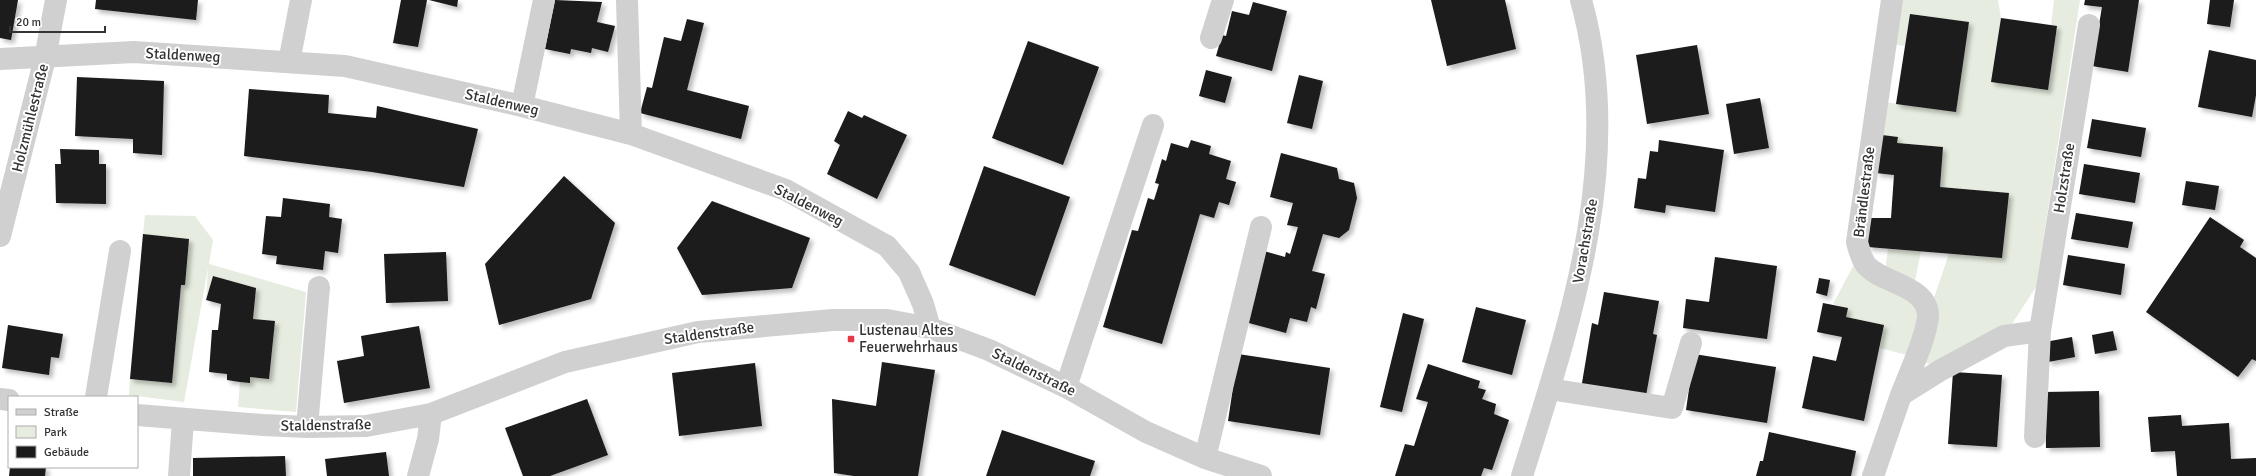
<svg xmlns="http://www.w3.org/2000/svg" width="2256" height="476" font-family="Signika,sans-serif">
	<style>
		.green { fill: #e6ecdf }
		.building { fill: #1a1a1a; filter: url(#shadow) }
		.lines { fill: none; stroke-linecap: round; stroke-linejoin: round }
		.minor { stroke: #d0d0d0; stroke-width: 22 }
		.poi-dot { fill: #e63946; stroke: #fff; stroke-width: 1.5 }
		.labels { text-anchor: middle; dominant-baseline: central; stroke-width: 4; stroke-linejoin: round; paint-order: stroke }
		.street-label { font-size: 15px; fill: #333; stroke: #fff }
		.poi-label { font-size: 15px; fill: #333; stroke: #fff; text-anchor: start }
	</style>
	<defs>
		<filter id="shadow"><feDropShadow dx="3.5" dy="3.5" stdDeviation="2" flood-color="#0004"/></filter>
	</defs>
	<rect width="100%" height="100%" fill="#fff"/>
	<path class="green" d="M1892,0H1998L2001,18L1992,82L2048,90L2057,27L2051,26L2054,0H2080L2036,287L2004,336L1941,370L1915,357L1880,348L1884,325L1846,317L1847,308L1833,304L1860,253L1884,277L1888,249L1921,251L1913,291L1928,315L1949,254L2002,257L2008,193L1940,187L1943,147L1897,143L1898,137L1871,134L1876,101L1956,111L1969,22L1910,14L1905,46L1884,43Z
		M145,215L195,216L213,240L209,264L306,292L296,412L238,407L240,382L249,383L250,377L269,378L275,322L253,319L256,288L213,276L206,300L208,268L184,402L129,395L130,379L172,383L181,285L189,239L143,234Z"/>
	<path class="building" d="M0,0H18L11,40L0,38Z
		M96,0H198L196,20L95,9Z
		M401,0H427L418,47L393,43Z
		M429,0H458L457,7Z
		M555,0L602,2L597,22L615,26L608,52L592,48L591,53L571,49L570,54L545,49Z
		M1431,0H1505L1516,49L1447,66Z
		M2085,0H2139L2128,72L2092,66L2102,7L2084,5Z
		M2210,0H2234L2230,27L2207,24Z
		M1253,2L1287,11L1272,71L1216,56L1222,35L1226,36L1232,11L1249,15Z
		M1910,14L1969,22L1956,112L1896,104Z
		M2001,18L2057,26L2048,90L1991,82Z
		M687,19L704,23L687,90L749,106L741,139L640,113L647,87L652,88L664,37L681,41Z
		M1028,41L1099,67L1063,165L992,138Z
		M1697,45L1709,114L1647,124L1636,55Z
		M2209,50L2256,60V95L2252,117L2198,107Z
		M1206,70L1232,77L1225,103L1199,96Z
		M1299,75L1323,81L1312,129L1287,123Z
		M77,77L164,81L162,155L133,153V139L75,136Z
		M249,89L329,95L328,113L376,118L377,106L478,129L464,187L372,172L244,156Z
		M1760,98L1769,148L1734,154L1726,104Z
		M848,111L862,118L864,115L907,135L877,199L827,174L840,145L834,141Z
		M2092,119L2146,128L2141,157L2087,148Z
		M1882,135L1898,137L1897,143L1943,147L1940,187L2009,193L2002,258L1868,247V218H1891L1894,175L1876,173Z
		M1191,140L1211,146L1209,154L1231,161L1226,179L1236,182L1229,205L1219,202L1214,218L1200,214L1162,344L1103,327L1132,230L1138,231L1148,198L1154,200L1159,184L1155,183L1162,159L1166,161L1171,143L1188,148Z
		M1659,140L1724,150L1715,212L1666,205L1665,213L1634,208L1638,178L1646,179L1650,151L1658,152Z
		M60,149L99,150V164H106V204L56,203L55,164H61Z
		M1281,153L1337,168L1339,179L1354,183L1357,198L1349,230L1339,238L1323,234L1312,271L1325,274L1316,309L1311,307L1307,322L1290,318L1286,333L1245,322L1264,251L1285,257L1286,252L1290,254L1298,227L1287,225L1293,203L1270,197Z
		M2084,164L2140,173L2135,203L2079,194Z
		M984,166L1070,197L1035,296L949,265Z
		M564,176L615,223L591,299L499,325L485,264Z
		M2186,181L2219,186L2215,210L2182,205Z
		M283,198L330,204L329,217L342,219L338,253L325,251L323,270L276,264L277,256L262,254L266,216L281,217Z
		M712,201L810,238L792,288L702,295L677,248Z
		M2076,213L2133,222L2128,248L2071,239Z
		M2210,217L2244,240L2240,247L2256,258V361L2252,359L2238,377L2146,312Z
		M143,234L189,239L185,285H181L172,383L130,379Z
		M446,252L448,301L386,303L384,254Z
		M2068,255L2125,264L2121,295L2063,285Z
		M1715,257L1777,266L1767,339L1683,328L1686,299L1709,302Z
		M213,276L256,288L253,319L275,321L269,379L250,377V383L240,382L227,380V374L209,372L212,330H218L221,304L206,300Z
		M1819,278L1830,280L1827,296L1816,293Z
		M1604,292L1659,301L1653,334L1657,335L1645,401L1581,389L1592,323L1598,325Z
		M1823,303L1848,308L1846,317L1884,325L1864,421L1802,408L1813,356L1836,361L1842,337L1817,332Z
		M1476,307L1526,320L1512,375L1462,362Z
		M1403,313L1424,319L1402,412L1380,407Z
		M8,325L63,334L59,358L51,357L49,375L2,368Z
		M419,326L430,388L344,403L337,361L364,356L361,336Z
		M2113,331L2117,350L2095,354L2092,335Z
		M2072,337L2075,357L2048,362L2045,342Z
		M1238,354L1330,368L1320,435L1228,421Z
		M1694,354L1776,367L1767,423L1686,410Z
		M882,362L935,370L918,476H854L834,473L832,399L876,406Z
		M755,363L762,426L679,436L672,373Z
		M1428,364L1480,381L1478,388L1486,390L1482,399L1496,404L1494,414L1509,420L1492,470L1484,468L1481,476H1395L1405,444L1414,446L1428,402L1416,399Z
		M1953,372L2002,375L1997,447L1948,444Z
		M2099,391L2100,447L2046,448L2045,392Z
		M587,399L608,455L550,476H523L505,428Z
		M2181,415L2182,426L2229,423L2231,459L2256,458V476H2177L2175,451L2151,452L2148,417Z
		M1002,430L1095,461L1090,476H986Z
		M1769,432L1856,451L1851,476H1756L1760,461H1763Z
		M386,452L389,476H327L325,459Z
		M285,456L286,476H193V458Z
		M10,467H46L45,476H9Z"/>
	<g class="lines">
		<path class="minor" d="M627,0L631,134
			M1892,0L1857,242C1859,250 1861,258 1866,265C1882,284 1929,285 1928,317C1926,338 1909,374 1901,395
			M1211,38L1223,0
			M0,59L134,52L345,66L522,106L631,134L786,190L887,246L909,272L923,304L930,328
			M289,62L301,0
			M522,106L544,0
			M0,236L45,58L56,0
			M1066,387L1153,125
			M1549,389L1672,408L1691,343
			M96,397L120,251
			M0,399L9,400
			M137,415L263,425L307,427L366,426L431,414L565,362L698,332L833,320H887L930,328L989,350L1066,387L1146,432L1205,458L1261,476
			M307,427L319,287
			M2035,437L2040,331L2089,25
			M1205,458L1261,227
			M179,476L183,420
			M418,476L428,439L431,414
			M1522,476C1570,323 1626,161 1581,0
			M1873,476L1901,395L1941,370L2004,336L2040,331"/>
	</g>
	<rect class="poi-dot" x="847" y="335" width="8" height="8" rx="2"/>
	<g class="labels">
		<g class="street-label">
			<text transform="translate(183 55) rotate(3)">Staldenweg</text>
			<text transform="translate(502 102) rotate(13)">Staldenweg</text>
			<text transform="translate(30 118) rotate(-76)">Holzmühlestraße</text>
			<text transform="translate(2064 178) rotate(-81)">Holzstraße</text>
			<text transform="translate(1864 192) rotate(-83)">Brändlestraße</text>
			<text transform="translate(809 205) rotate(27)">Staldenweg</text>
			<text transform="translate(1585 241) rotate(-80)">Vorachstraße</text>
			<text transform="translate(709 333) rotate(-8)">Staldenstraße</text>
			<text transform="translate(1034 372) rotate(26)">Staldenstraße</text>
			<text transform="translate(326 425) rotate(-1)">Staldenstraße</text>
		</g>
		<g class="poi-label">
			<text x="859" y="330">Lustenau Altes<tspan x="859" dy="17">Feuerwehrhaus</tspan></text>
		</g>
	</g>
	<rect x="8" y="396" width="130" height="72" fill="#ffffff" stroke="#adadad"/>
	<rect x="16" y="409" width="20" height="6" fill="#d0d0d0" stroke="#adadad"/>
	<text x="44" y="416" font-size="12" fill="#333333">Straße</text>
	<rect x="16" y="426" width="20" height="12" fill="#e6ecdf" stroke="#adadad"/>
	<text x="44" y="436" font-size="12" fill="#333333">Park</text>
	<rect x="16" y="446" width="20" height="12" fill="#1a1a1a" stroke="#adadad"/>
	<text x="44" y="456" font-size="12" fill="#333333">Gebäude</text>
	<path d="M10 26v6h95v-6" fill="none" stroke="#333333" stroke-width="2"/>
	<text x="16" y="26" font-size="12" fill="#333333" stroke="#ffffff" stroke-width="3" paint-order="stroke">20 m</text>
</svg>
